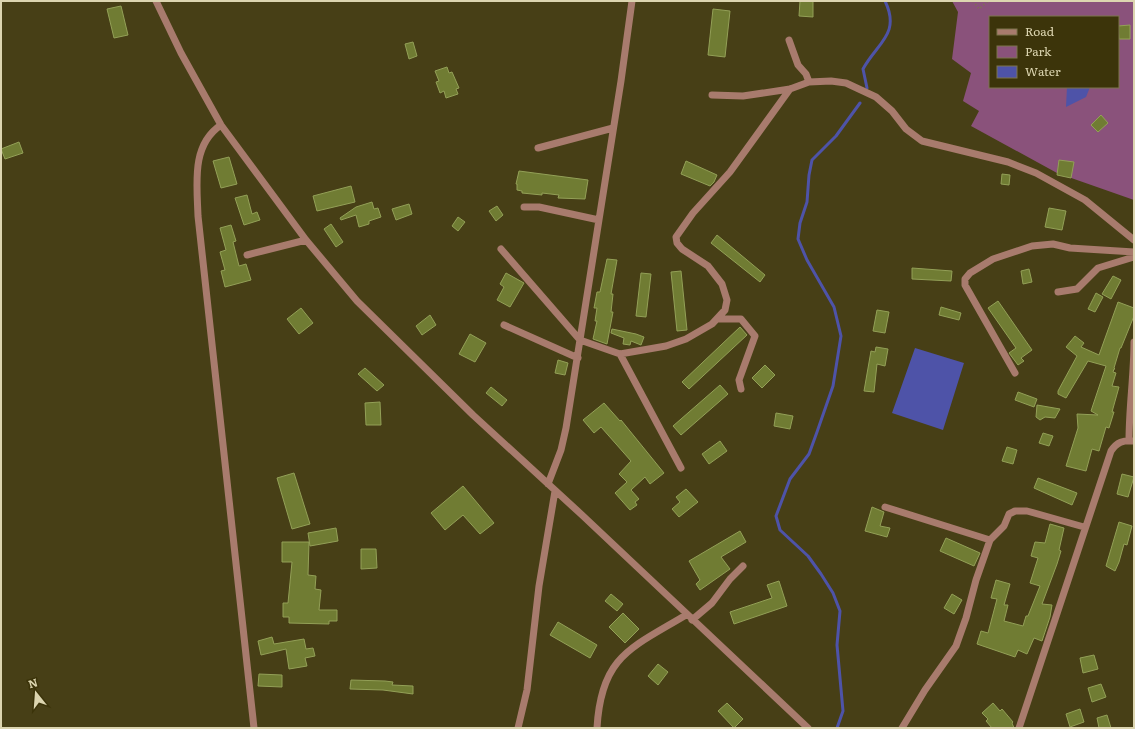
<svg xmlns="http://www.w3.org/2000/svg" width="1135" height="729" font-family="Literata,serif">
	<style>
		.green { fill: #8a527b; fill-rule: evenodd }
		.water { fill: #4e53a8 }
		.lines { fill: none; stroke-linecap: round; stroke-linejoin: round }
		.stream { stroke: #4e53a8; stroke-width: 3 }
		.building { fill: #707c33; stroke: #93a057 }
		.path { stroke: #7c754d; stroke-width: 2; stroke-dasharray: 1 3; stroke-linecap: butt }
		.minor { stroke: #a87b6d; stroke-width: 7 }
	</style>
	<rect width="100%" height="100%" fill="#473f16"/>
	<path class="green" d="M952,1H1134V200L1057,173L971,126L979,111L963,101L971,73L952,59L958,12ZM990,17H1118V87H990Z"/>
	<path class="water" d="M1067,87H1090L1086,97L1066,107Z
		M915,348L964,363L943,430L892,413Z"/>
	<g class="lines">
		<path class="stream" d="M867,88L863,69C877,43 901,34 885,1
			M837,728L843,711L837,645L840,611L833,593L821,574L808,556L780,530L776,516L790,479L809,454L817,432L833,386L841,336L834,307L807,260L798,239L800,223L807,202L809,175L812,160L836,136L860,103"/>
	</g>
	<path class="building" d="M800,1H813V17L799,16Z
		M121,6L128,35L114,38L107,9Z
		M713,9L730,11L725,57L708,55Z
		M1130,25V39H1119L1118,26Z
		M413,42L417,56L409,59L405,44Z
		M447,67L449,73L452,72L459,88L456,89L458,94L446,98L444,91L440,93L436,82L439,81L435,71Z
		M1101,115L1108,123L1098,132L1091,125Z
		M19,142L23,153L5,159L1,149Z
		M229,157L237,184L221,188L213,161Z
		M1059,160L1074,162L1071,178L1057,175Z
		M686,161L717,175L714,182L710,186L681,174Z
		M519,171L588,180L585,199L558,198L559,195L542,193V195L522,193V191L517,190V184H516Z
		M1002,174L1010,175L1009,185L1001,184Z
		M351,186L355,202L317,211L313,196Z
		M247,195L252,214L257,212L260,220L244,225L235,198Z
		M372,202L374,209L378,208L381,217L369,221V224L359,227L356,215L341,220L340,218L356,207Z
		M409,204L412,214L396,220L392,209Z
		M497,206L503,215L496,221L489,211Z
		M1049,208L1066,211L1062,230L1045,227Z
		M458,217L465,222L458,231L452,226Z
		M331,224L343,242L336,247L324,229Z
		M231,225L236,241L233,242L239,266L246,264L251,280L225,287L221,271L225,270L220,252L226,250L220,228Z
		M717,235L765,275L760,282L711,243Z
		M607,259L617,260L611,294H613L611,312H613L607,344L593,339L597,321H595L597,308H594L597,292H600Z
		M912,268L952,271L951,281L912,279Z
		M1029,269L1032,282L1023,284L1021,271Z
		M681,271L687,330L677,331L671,272Z
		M506,273L524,283L510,307L497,300L504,287L500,284Z
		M641,273L651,274L646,317L636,316Z
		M1113,276L1121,280L1111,299L1102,294Z
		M1096,293L1103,297L1095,312L1088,309Z
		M998,301L1032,350L1021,358L1024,361L1018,365L1009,353L1016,348L988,308Z
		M1118,302L1134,308V316L1121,348H1120L1114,368L1115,369H1114L1113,372L1116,373L1112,386L1119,387L1112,412H1114L1109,428L1106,427L1099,451L1092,449L1086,471L1066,466L1078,428L1077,414L1098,415L1091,411L1106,366L1088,361L1066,398L1058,394V391L1077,356L1066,347L1075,336L1084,343L1081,347L1099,355Z
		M941,307L961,313L959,320L939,315Z
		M301,308L313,323L299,334L287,319Z
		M877,310L889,312L885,333L873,331Z
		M430,315L436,325L422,335L416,326Z
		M740,327L747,335L689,389L682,382Z
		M612,329L636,334L644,337L641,345L631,341L630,345L623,344L624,338L611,333Z
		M470,334L486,343L475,362L459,354Z
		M876,347L888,349L885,366L877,364L874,392L864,391L871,351L875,352Z
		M558,360L568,363L565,375L555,373Z
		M765,365L775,375L762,388L752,378Z
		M365,368L384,385L377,391L358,374Z
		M720,385L728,394L681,435L673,426Z
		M491,387L507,400L502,406L486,393Z
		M1018,392L1037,399L1034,407L1015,400Z
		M380,402L381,425H366L365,403Z
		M604,403L620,421L621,420L664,473L650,484L645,477L631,490L639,499L635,502L637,505L630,510L615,493L627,482L619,474L631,461L601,427L594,433L583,420Z
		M1037,405L1060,409L1055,418L1045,417L1040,420L1036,417Z
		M776,413L793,416L790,429L774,426Z
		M1043,433L1053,436L1049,446L1039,443Z
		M720,441L727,451L709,464L702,454Z
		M1007,447L1017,450L1013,464L1002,461Z
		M294,473L310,524L292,529L277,478Z
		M1122,474L1134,477L1128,497L1117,494Z
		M1038,478L1077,493L1072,505L1034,488Z
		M463,486L494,523L480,534L463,515L445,530L431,513Z
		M686,489L698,502L679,517L672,509L680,502L676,497Z
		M872,507L884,512L880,526L890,528L887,537L865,531Z
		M1119,522L1132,526L1127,545L1124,544L1119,562L1115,571L1106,566Z
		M1050,524L1064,528L1059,550L1061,551L1057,564L1042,604L1052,605L1050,617L1042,641L1034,638L1027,654L1018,650L1015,657L977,644L981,631L988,633L997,599L991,598L996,580L1010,584L1004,605H1008L1004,621L1023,626L1026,616H1028L1040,586L1030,583L1038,558L1031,556L1035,542L1045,543Z
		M336,528L338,541L310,546L308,533Z
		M740,531L746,542L721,557L730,569L700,590L696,584L700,580L689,561Z
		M946,538L980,553L974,566L940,551Z
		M282,542H309L308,575L316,576L315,589L321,590L319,610H337V621H329V624L289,623V617H283V603H288L292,562H282Z
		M361,549H376L377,568L361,569Z
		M779,581L787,606L734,624L730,612L772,598L767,585Z
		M611,594L623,604L617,611L605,601Z
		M952,594L962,600L954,614L944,608Z
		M623,613L639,629L625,643L609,627Z
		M558,622L597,645L590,658L550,635Z
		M272,637L274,644L304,639L306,649L313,648L315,656L305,658L307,666L289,669L286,649L261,655L258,641Z
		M1094,655L1098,669L1083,673L1080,658Z
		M658,664L668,672L658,685L648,676Z
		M259,674L282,675V687L258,686Z
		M351,680L385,681L393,682L392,685L413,686V694L383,690L350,689Z
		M1101,684L1106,697L1092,702L1088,688Z
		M727,703L743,719L734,728L718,711Z
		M993,703L1000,711L1002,709L1013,722L1012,723L1014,728H992L986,721L988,719L982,713Z
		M1080,709L1084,722L1070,727L1066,714Z
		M1107,715L1111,728H1099L1097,718Z"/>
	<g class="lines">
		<path class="path" d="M973,1L979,9L988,1"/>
		<path class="minor" d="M156,1L181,53L221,125L306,240L357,301L473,415L582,515L808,728
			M789,40L798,65L806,74L809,82
			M712,95L743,96L790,89L809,82L831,81L846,83L876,97L892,111L906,129L922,141L1008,162L1036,173L1085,200L1134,240
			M221,125C191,145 197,184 198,216L254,728
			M538,148L613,128
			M524,207H539L599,220
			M501,249L580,340L620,354L666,346L686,339L712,324L725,310L727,300L722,284L708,266L682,249L677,243L676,237L693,213L730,172L790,89
			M247,255L306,240
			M1058,292L1077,289L1098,268L1134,257
			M719,319H741L755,336L739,380L741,389
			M504,325L578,358
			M620,354L681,468
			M1015,373L965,285V279L970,273L993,259L1032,246L1053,244L1070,248L1134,252
			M1129,441C1129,407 1134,375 1134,342
			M548,484L561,450L566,428L621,81L632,1
			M885,507L990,540
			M692,620L712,603L730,579L743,566
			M518,728L527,690L539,586L555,491
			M597,728C601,656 631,648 686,615
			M902,728L925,690L956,646L966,618L976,580L990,540L1004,526L1009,514L1015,511H1027L1084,527
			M1019,728L1111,451C1117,442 1123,440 1134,441"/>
	</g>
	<rect width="1135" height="729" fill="none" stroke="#dcd5b0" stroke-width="4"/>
	<rect x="989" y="16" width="130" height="72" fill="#3c340a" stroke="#7c744c"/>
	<rect x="997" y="29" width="20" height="6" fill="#a87b6d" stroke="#7c744c"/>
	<text x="1025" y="36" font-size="12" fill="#dcd5b0">Road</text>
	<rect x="997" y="46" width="20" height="12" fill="#8a527b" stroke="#7c744c"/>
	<text x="1025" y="56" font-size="12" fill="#dcd5b0">Park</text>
	<rect x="997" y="66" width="20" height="12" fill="#4e53a8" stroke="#7c744c"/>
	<text x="1025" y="76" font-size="12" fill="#dcd5b0">Water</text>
	<g transform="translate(36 693) rotate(343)" stroke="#3c340a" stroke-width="3" paint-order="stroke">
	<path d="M0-3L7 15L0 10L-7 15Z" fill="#dcd5b0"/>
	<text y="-6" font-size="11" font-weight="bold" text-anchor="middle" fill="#dcd5b0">N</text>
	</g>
</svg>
